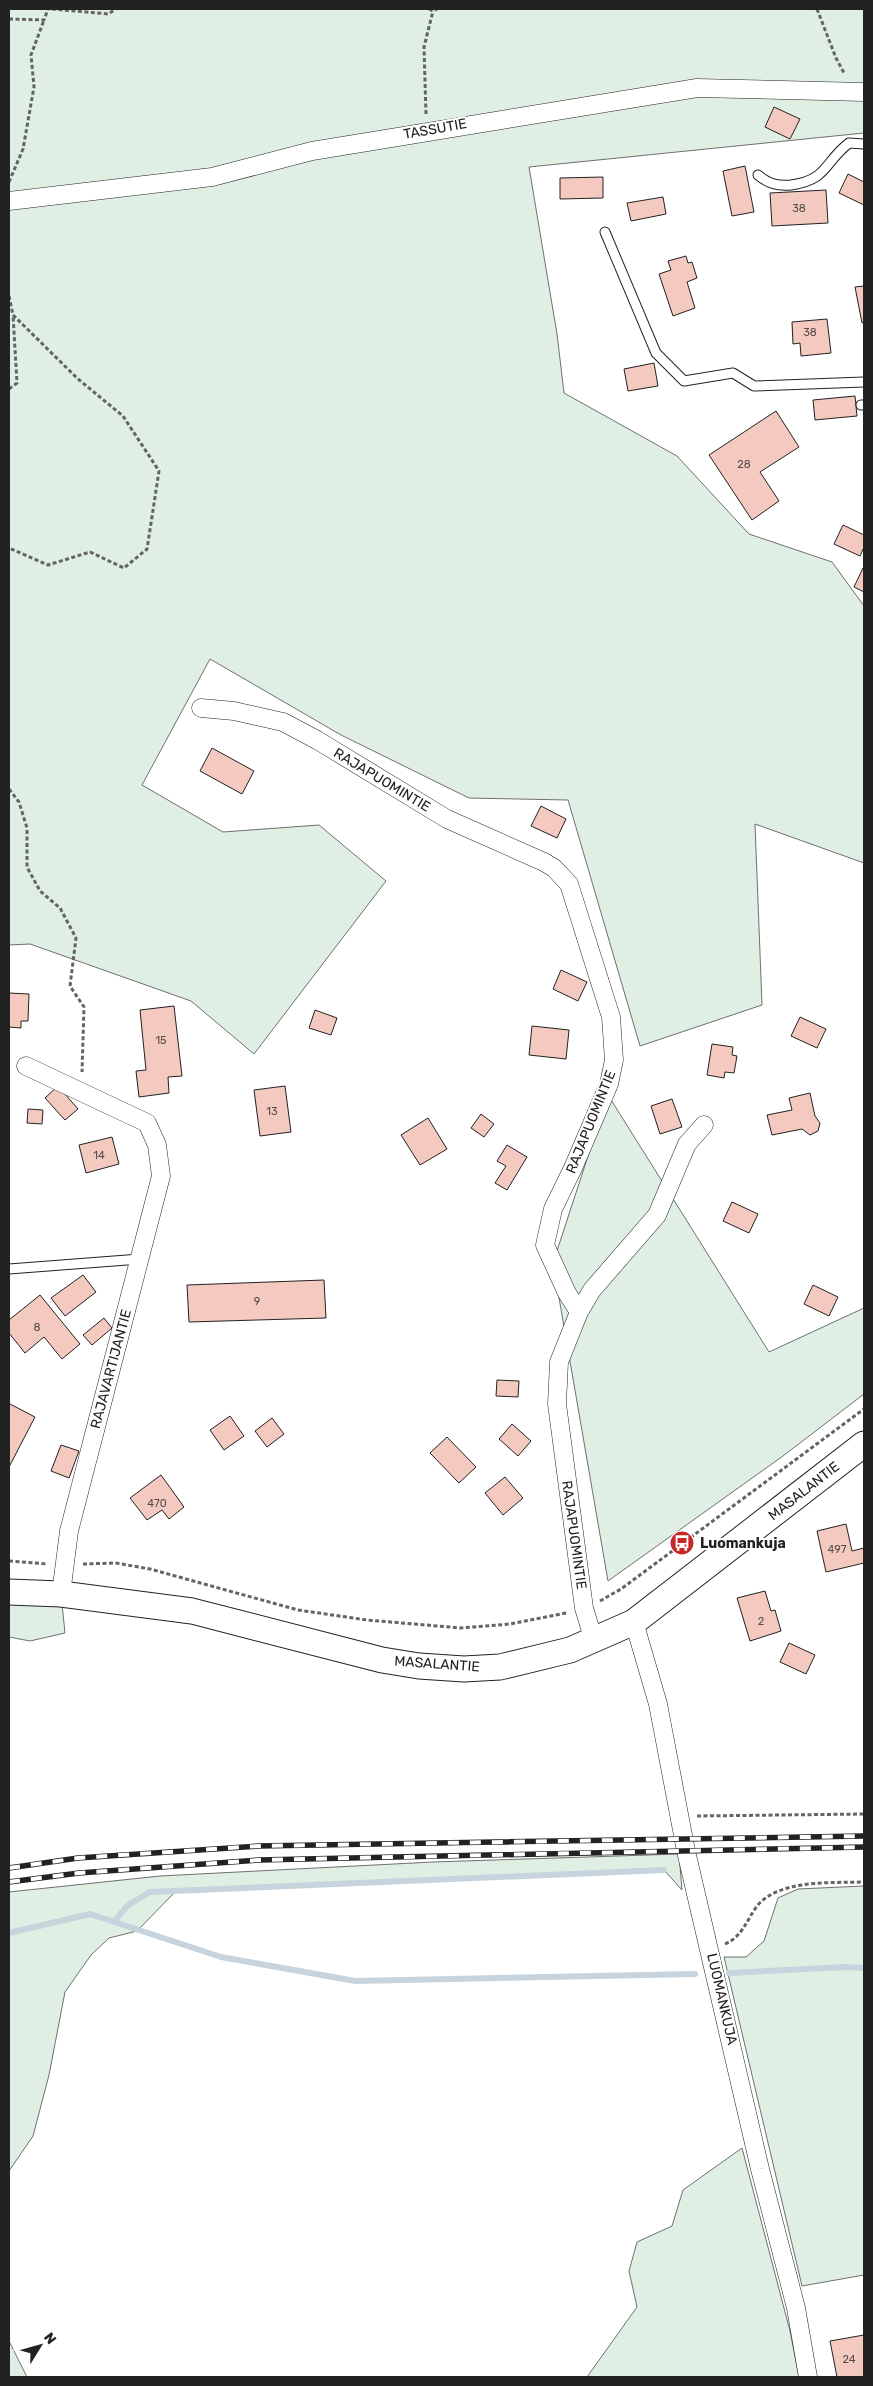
<svg xmlns="http://www.w3.org/2000/svg" width="873" height="2386" font-family="Rubik,sans-serif">
	<style>
		.green { fill: #e0efe3; stroke: #6f6f6f }
		.lines { fill: none; stroke-linecap: round; stroke-linejoin: round }
		.stream { stroke: #c7d3dd; stroke-width: 6 }
		.building { fill: #f3c9c0; stroke: #222 }
		.lane-casing { stroke: #222; stroke-width: 11 }
		.street-casing { stroke: #222; stroke-width: 19 }
		.secondary-casing { stroke: #222; stroke-width: 27 }
		.path { stroke: #646464; stroke-width: 3; stroke-dasharray: 4 2.5; stroke-linecap: butt }
		.lane { stroke: #fff; stroke-width: 9 }
		.street { stroke: #fff; stroke-width: 18 }
		.secondary { stroke: #fff; stroke-width: 25 }
		.rail-casing { stroke: #222; stroke-width: 5.5 }
		.rail { stroke: #fff; stroke-width: 4; stroke-dasharray: 11; stroke-linecap: butt }
		.labels { text-anchor: middle; dominant-baseline: central; stroke-width: 4; stroke-linejoin: round; paint-order: stroke }
		.number-label { font-size: 11px; fill: #564c4a }
		.street-label { font-size: 14px; fill: #222; stroke: #fff }
		.poi-label { font-size: 14px; font-weight: bold; fill: #222; stroke: #fff; text-anchor: start }
	</style>
	<rect width="100%" height="100%" fill="#fff"/>
	<path class="green" d="M9,9H864V133L529,167L557,334L564,393L677,456L749,534L832,562L864,606V863L755,824L762,1005L640,1046L568,800L469,798L341,735L210,659L142,785L223,832L319,825L386,881L254,1054L191,1001L30,944L9,945Z
		M608,1095L769,1352L864,1308V1394L783,1456L608,1581L553,1263Z
		M9,1592L61,1594L65,1633L30,1641L9,1637Z
		M679,1854L682,1890L664,1870L175,1892L137,1931L109,1938L91,1955L65,1992L49,2075L33,2136L9,2171V1892L160,1876L433,1862Z
		M864,1886V2275L802,2286L724,1957H746L764,1941L778,1898L798,1889Z
		M742,2148L790,2331L799,2377H587L637,2307L629,2271L637,2242L672,2226L683,2190Z
		M9,2341L27,2377H9Z"/>
	<g class="lines">
		<path class="stream" d="M114,1922L128,1905L150,1892L664,1870
			M9,1933L90,1914L221,1957L355,1981L695,1974
			M729,1973L845,1967L864,1968"/>
	</g>
	<path class="building" d="M774,107L800,119L790,139L765,127Z
		M745,166L754,212L732,216L723,171Z
		M848,174L864,182V205L839,193Z
		M603,177V198L560,199V178Z
		M826,190L828,223L772,226L770,193Z
		M663,197L666,214L631,221L627,203Z
		M686,256L688,263L692,262L697,278L687,282L695,308L673,316L659,274L671,270L668,261Z
		M864,286V322L862,323L855,287Z
		M827,319L831,353L801,356L800,343L793,344L792,322Z
		M654,363L658,386L628,391L624,369Z
		M855,396L857,416L815,420L813,400Z
		M776,411L799,447L760,472L779,501L752,520L709,455Z
		M843,525L864,535V547L860,556L834,544Z
		M863,568H864V592L854,587Z
		M212,748L254,771L242,794L200,771Z
		M541,806L566,819L557,838L531,826Z
		M561,970L587,982L578,1001L553,989Z
		M9,993L29,994L28,1021H21V1028L9,1027Z
		M174,1006L182,1076L168,1077L169,1093L139,1097L136,1071L146,1070L140,1010Z
		M315,1010L337,1018L331,1035L309,1028Z
		M800,1017L826,1029L817,1048L791,1036Z
		M532,1026L569,1030L566,1059L529,1055Z
		M712,1044L733,1047L732,1055L737,1056L734,1073L725,1072L724,1078L707,1075Z
		M58,1086L78,1109L65,1120L45,1098Z
		M285,1086L291,1132L260,1136L254,1090Z
		M810,1093L815,1116L820,1123L818,1131L810,1135L802,1129L772,1135L767,1115L792,1110L789,1098Z
		M672,1099L682,1127L660,1134L651,1106Z
		M28,1109L43,1110L42,1124L27,1123Z
		M481,1114L494,1124L484,1137L471,1128Z
		M428,1118L447,1149L420,1165L401,1135Z
		M112,1137L119,1164L86,1173L79,1145Z
		M507,1145L527,1157L507,1190L495,1183L506,1166L497,1161Z
		M732,1202L758,1214L749,1233L723,1221Z
		M83,1275L96,1292L65,1316L51,1298Z
		M324,1280L326,1318L189,1322L187,1285Z
		M813,1285L838,1297L829,1316L804,1304Z
		M40,1295L80,1344L62,1359L44,1337L25,1353L9,1333V1320Z
		M104,1318L112,1328L92,1345L83,1335Z
		M497,1380L519,1381L518,1397L496,1396Z
		M10,1404L35,1417L9,1467V1405Z
		M230,1416L244,1436L224,1450L210,1430Z
		M272,1418L284,1434L267,1447L255,1431Z
		M512,1424L531,1441L518,1456L499,1439Z
		M447,1437L476,1467L459,1483L430,1453Z
		M61,1445L79,1451L69,1478L51,1471Z
		M161,1475L184,1507L169,1519L162,1510L147,1520L130,1498Z
		M505,1477L523,1498L503,1515L485,1493Z
		M846,1524L852,1551L864,1548V1563L826,1572L817,1531Z
		M765,1591L771,1611L775,1610L781,1631L750,1641L737,1598Z
		M789,1643L815,1655L806,1674L780,1662Z
		M864,2335V2377H837L830,2341Z"/>
	<g class="lines">
		<defs>
			<path id="lane" d="M758,175C769,184 777,186 791,185C828,180 824,162 849,143L864,144
				M605,232L656,353L684,381L733,373L754,386L864,382
				M861,405H864
				M9,1269L140,1259"/>
			<path id="street" d="M9,201L212,177L312,151L697,88L864,92
				M201,708L234,711L283,722L317,740L447,819L544,862L554,868L569,884L611,1017L614,1060L609,1084L573,1168L553,1209L545,1245L567,1293L579,1312L559,1362L557,1404L584,1608L594,1641
				M26,1066L147,1123L157,1145L161,1176L69,1531L61,1594
				M579,1312L592,1290L657,1215L687,1144L704,1125
				M634,1622L658,1704L686,1851L760,2169L796,2308L808,2377"/>
			<path id="secondary" d="M9,1592L61,1594L192,1611L382,1660L419,1666L464,1669L500,1667L570,1650L634,1622L864,1444"/>
		</defs>
		<use href="#lane" class="lane-casing"/>
		<use href="#street" class="street-casing"/>
		<use href="#secondary" class="secondary-casing"/>
		<path class="path" d="M52,9L109,14L115,9
			M429,9L433,11L437,9
			M817,9L836,58L844,73
			M9,19L44,20L48,9
			M426,114L424,47L433,11
			M9,182L23,149L34,87L31,55L44,20
			M9,296L13,315L78,379L123,416L159,471L147,549L124,568L90,552L48,565L9,548
			M9,389L17,383L13,315
			M9,789L19,802L27,828V867L40,891L60,908L76,938L70,986L84,1007L82,1072
			M9,1561L47,1564
			M83,1564L116,1563L150,1569L298,1610L367,1620L461,1628L510,1624L566,1613
			M600,1601L621,1589L864,1409
			M697,1816L864,1814
			M725,1944C743,1936 746,1921 757,1906C779,1879 833,1883 864,1882"/>
		<use href="#lane" class="lane"/>
		<use href="#street" class="street"/>
		<use href="#secondary" class="secondary"/>
		<defs>
			<path id="rail" d="M9,1868L78,1858L258,1846L864,1836
				M9,1882L79,1873L259,1860L864,1847"/>
		</defs>
		<use href="#rail" class="rail-casing"/>
		<use href="#rail" class="rail"/>
	</g>
	<defs>
		<symbol id="bus-disc" viewBox="-11 -11 22 22"><circle r="9.5" fill="#c62828" stroke="#fff"/><path d="M-5-6H5V4H4V6H2V4H-2V6H-4V4H-5ZM-3.5-4V0h7V-4ZM-3.5 1.2v1.5H-2V1.2ZM2 1.2v1.5H3.5V1.2Z" fill="#fff"/></symbol>
	</defs>
	<g fill-rule="evenodd">
		<use href="#bus-disc" x="668" y="1529" width="28" height="28"/>
	</g>
	<g class="labels">
		<g class="number-label">
			<text x="799" y="208">38</text>
			<text x="810" y="332">38</text>
			<text x="744" y="464">28</text>
			<text x="161" y="1040">15</text>
			<text x="272" y="1111">13</text>
			<text x="99" y="1155">14</text>
			<text x="257" y="1301">9</text>
			<text x="37" y="1327">8</text>
			<text x="157" y="1503">470</text>
			<text x="837" y="1549">497</text>
			<text x="761" y="1621">2</text>
			<text x="849" y="2359">24</text>
		</g>
		<g class="street-label">
			<text transform="translate(435 129) rotate(-10)">TASSUTIE</text>
			<text transform="translate(382 780) rotate(31)">RAJAPUOMINTIE</text>
			<text transform="translate(591 1122) rotate(-68)">RAJAPUOMINTIE</text>
			<text transform="translate(111 1369) rotate(-75)">RAJAVARTIJANTIE</text>
			<text transform="translate(804 1491) rotate(-38)">MASALANTIE</text>
			<text transform="translate(574 1535) rotate(82)">RAJAPUOMINTIE</text>
			<text transform="translate(437 1664) rotate(4)">MASALANTIE</text>
			<text transform="translate(722 1999) rotate(77)">LUOMANKUJA</text>
		</g>
		<g class="poi-label">
			<text x="700" y="1543">Luomankuja</text>
		</g>
	</g>
	<rect width="873" height="2386" fill="none" stroke="#222222" stroke-width="20"/>
	<g transform="translate(40 2346) rotate(53)" stroke="#ffffff" stroke-width="4" paint-order="stroke">
	<path d="M0-4L9 19L0 12L-9 19Z" fill="#222222"/>
	<text y="-8" font-size="14" font-weight="bold" text-anchor="middle" fill="#222222">N</text>
	</g>
</svg>
